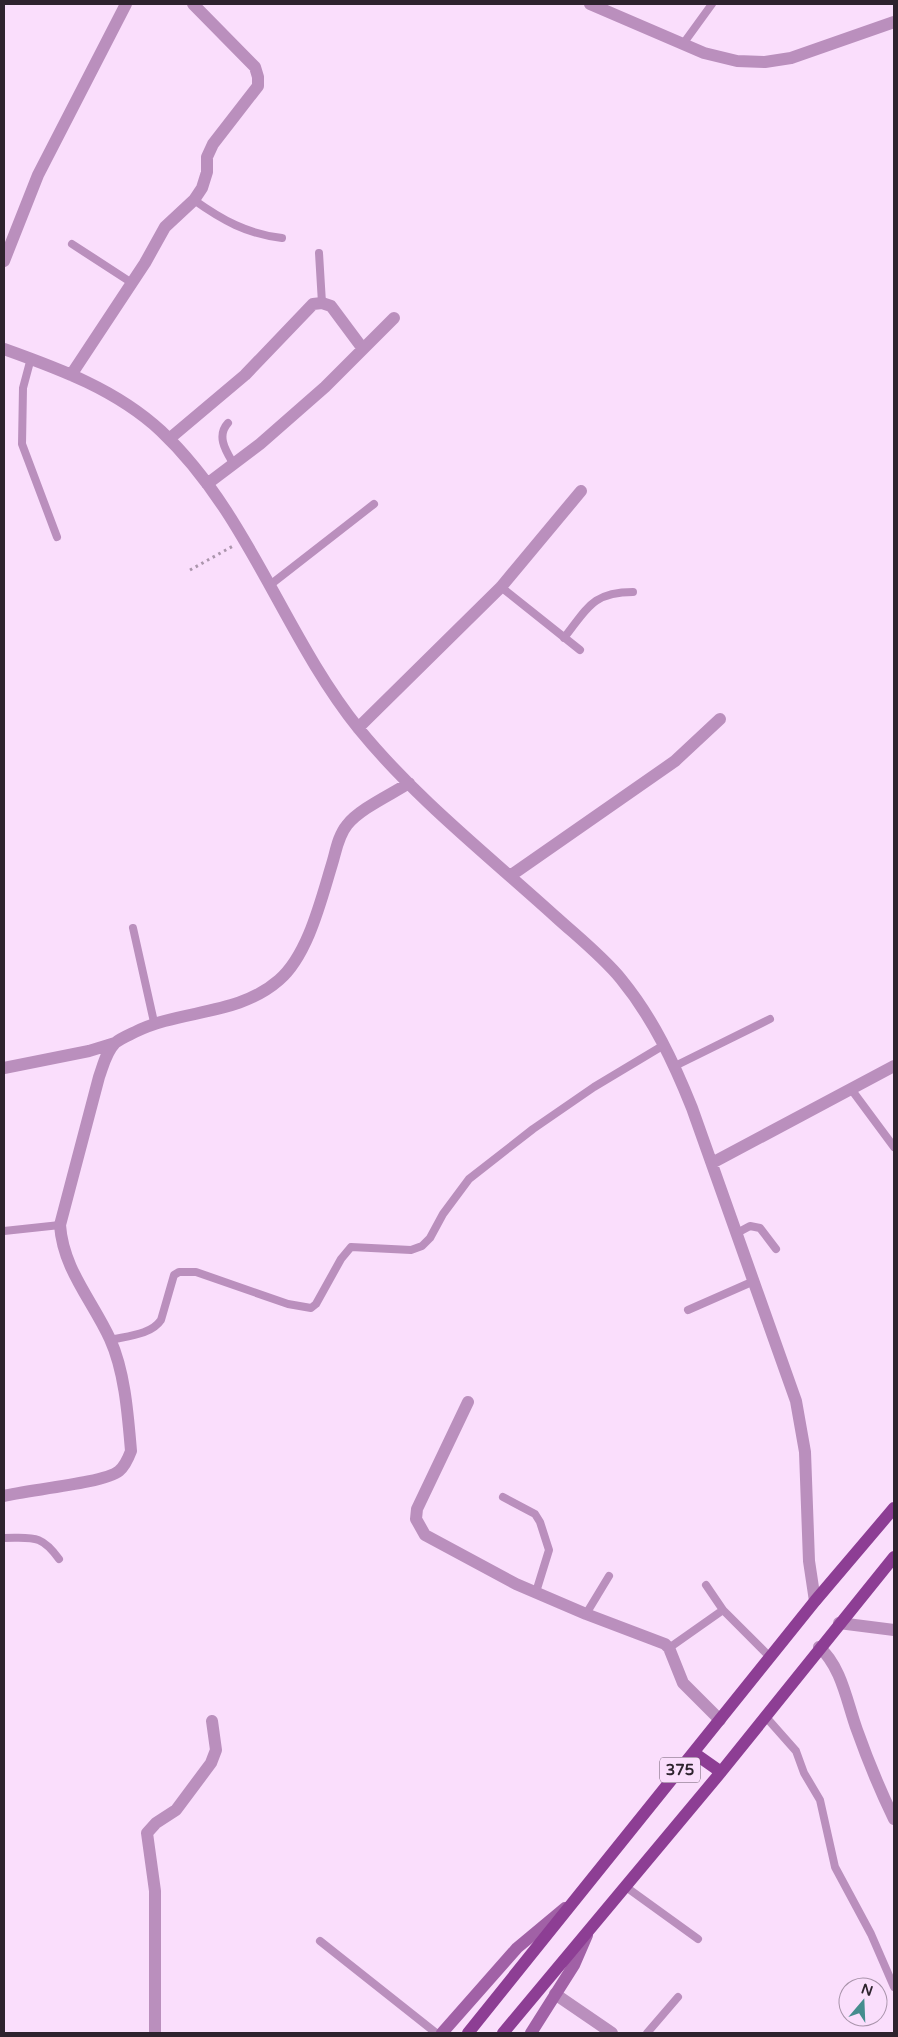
<svg xmlns="http://www.w3.org/2000/svg" width="898" height="2037" font-family="'Varela Round',sans-serif">
	<style>
		.lines { fill: none; stroke-linecap: round; stroke-linejoin: round }
		.path { stroke: #ab95ac; stroke-width: 3; stroke-dasharray: 2.5 4; stroke-linecap: butt }
		.lane { stroke: #ba8fbd; stroke-width: 8 }
		.street { stroke: #ba8fbd; stroke-width: 12 }
		.secondary { stroke: #a161a6; stroke-width: 12 }
		.primary { stroke: #8d3e94; stroke-width: 12 }
		.labels { text-anchor: middle; dominant-baseline: central; stroke-width: 4; stroke-linejoin: round; paint-order: stroke }
		.shield { fill: #fadefc; stroke: #6b5b6c; stroke-width: 1 }
		.shield-label { font-size: 15px; font-weight: bold; fill: #2e232e }
	</style>
	<rect width="100%" height="100%" fill="#fadefc"/>
	<g class="lines">
		<path class="path" d="M190,570L233,546"/>
		<path class="lane" d="M683,44L712,4
			M194,200C222,220 247,234 282,238
			M72,244L132,283
			M319,253L322,303
			M31,358L23,388L22,444L57,537
			M228,423C216,436 226,451 233,463
			M270,585L374,504
			M501,587L580,650
			M564,638C587,609 592,592 633,592
			M133,928L154,1022
			M675,1066L770,1019
			M851,1089L894,1147
			M4,1231L60,1225
			M737,1233L750,1226L760,1228L776,1249
			M688,1310L754,1281
			M110,1340C127,1336 151,1335 161,1320L174,1275L179,1272H196L288,1304L311,1308L316,1304L341,1259L351,1247L411,1250L422,1246L430,1238L443,1214L469,1179L533,1129L594,1087L664,1045
			M503,1497L535,1514L540,1522L549,1550L536,1592
			M4,1538C33,1538 41,1534 59,1559
			M723,1610L770,1657
			M586,1614L609,1576
			M669,1648L723,1610L706,1585
			M765,1716L796,1751L804,1773L820,1800L835,1867L871,1934L894,1987
			M626,1887L698,1939
			M320,1941L436,2033
			M647,2033L678,1997"/>
		<path class="street" d="M590,4L704,53L737,61L765,62L791,58L894,22
			M4,261L38,175L126,4
			M4,349C60,369 117,390 161,431C249,514 284,636 359,729C416,799 490,857 557,918C578,937 603,957 621,979C653,1018 674,1063 692,1108L796,1401L805,1452L809,1561L815,1601
			M71,375L145,263L165,227L194,200L202,188L207,172V157L213,144L258,86V77L255,67L193,4
			M169,439L245,375L313,304L322,303L331,306L363,349
			M207,484L260,444L325,387L394,318
			M358,728L501,587L581,491
			M510,876L675,761L720,719
			M4,1068L89,1051L115,1043
			M712,1163L894,1066
			M468,1402L417,1509L416,1519L425,1535L516,1584L586,1614L665,1644L669,1648L683,1683L720,1720
			M4,1496C27,1490 105,1483 119,1471C125,1466 128,1459 131,1451C128,1416 125,1372 110,1339C92,1300 63,1269 60,1225L99,1077C103,1066 106,1052 115,1043C121,1038 129,1035 135,1032C181,1009 238,1016 279,980C308,955 321,900 332,864C336,851 338,836 347,825C359,809 392,794 409,783
			M839,1623L894,1630
			M819,1647C842,1667 847,1703 857,1730C868,1761 880,1790 894,1819
			M555,1994L612,2033
			M155,2033V1891L147,1833L156,1823L176,1810L211,1763L216,1750L212,1721"/>
		<path class="secondary" d="M442,2033L517,1948L565,1908
			M531,2033L574,1965L587,1935"/>
		<path class="primary" d="M694,1753L721,1772
			M468,2033L815,1601L894,1508
			M503,2033L721,1772L894,1557"/>
	</g>
	<g class="labels">
		<rect class="shield" x="660" y="1757.5" width="40" height="25" rx="4"/>
		<g class="shield-label">
			<text x="680" y="1770">375</text>
		</g>
	</g>
	<rect width="898" height="2037" fill="none" stroke="#2e232e" stroke-width="10"/>
	<g transform="translate(863 2002) rotate(19)"><circle r="24" fill="#fadefc" stroke="#a893aa"/>
	<path d="M0-4L9 19L0 12L-9 19Z" fill="#458d8e"/>
	<text y="-8" font-size="14" font-weight="bold" text-anchor="middle" fill="#2e232e">N</text>
	</g>
</svg>
